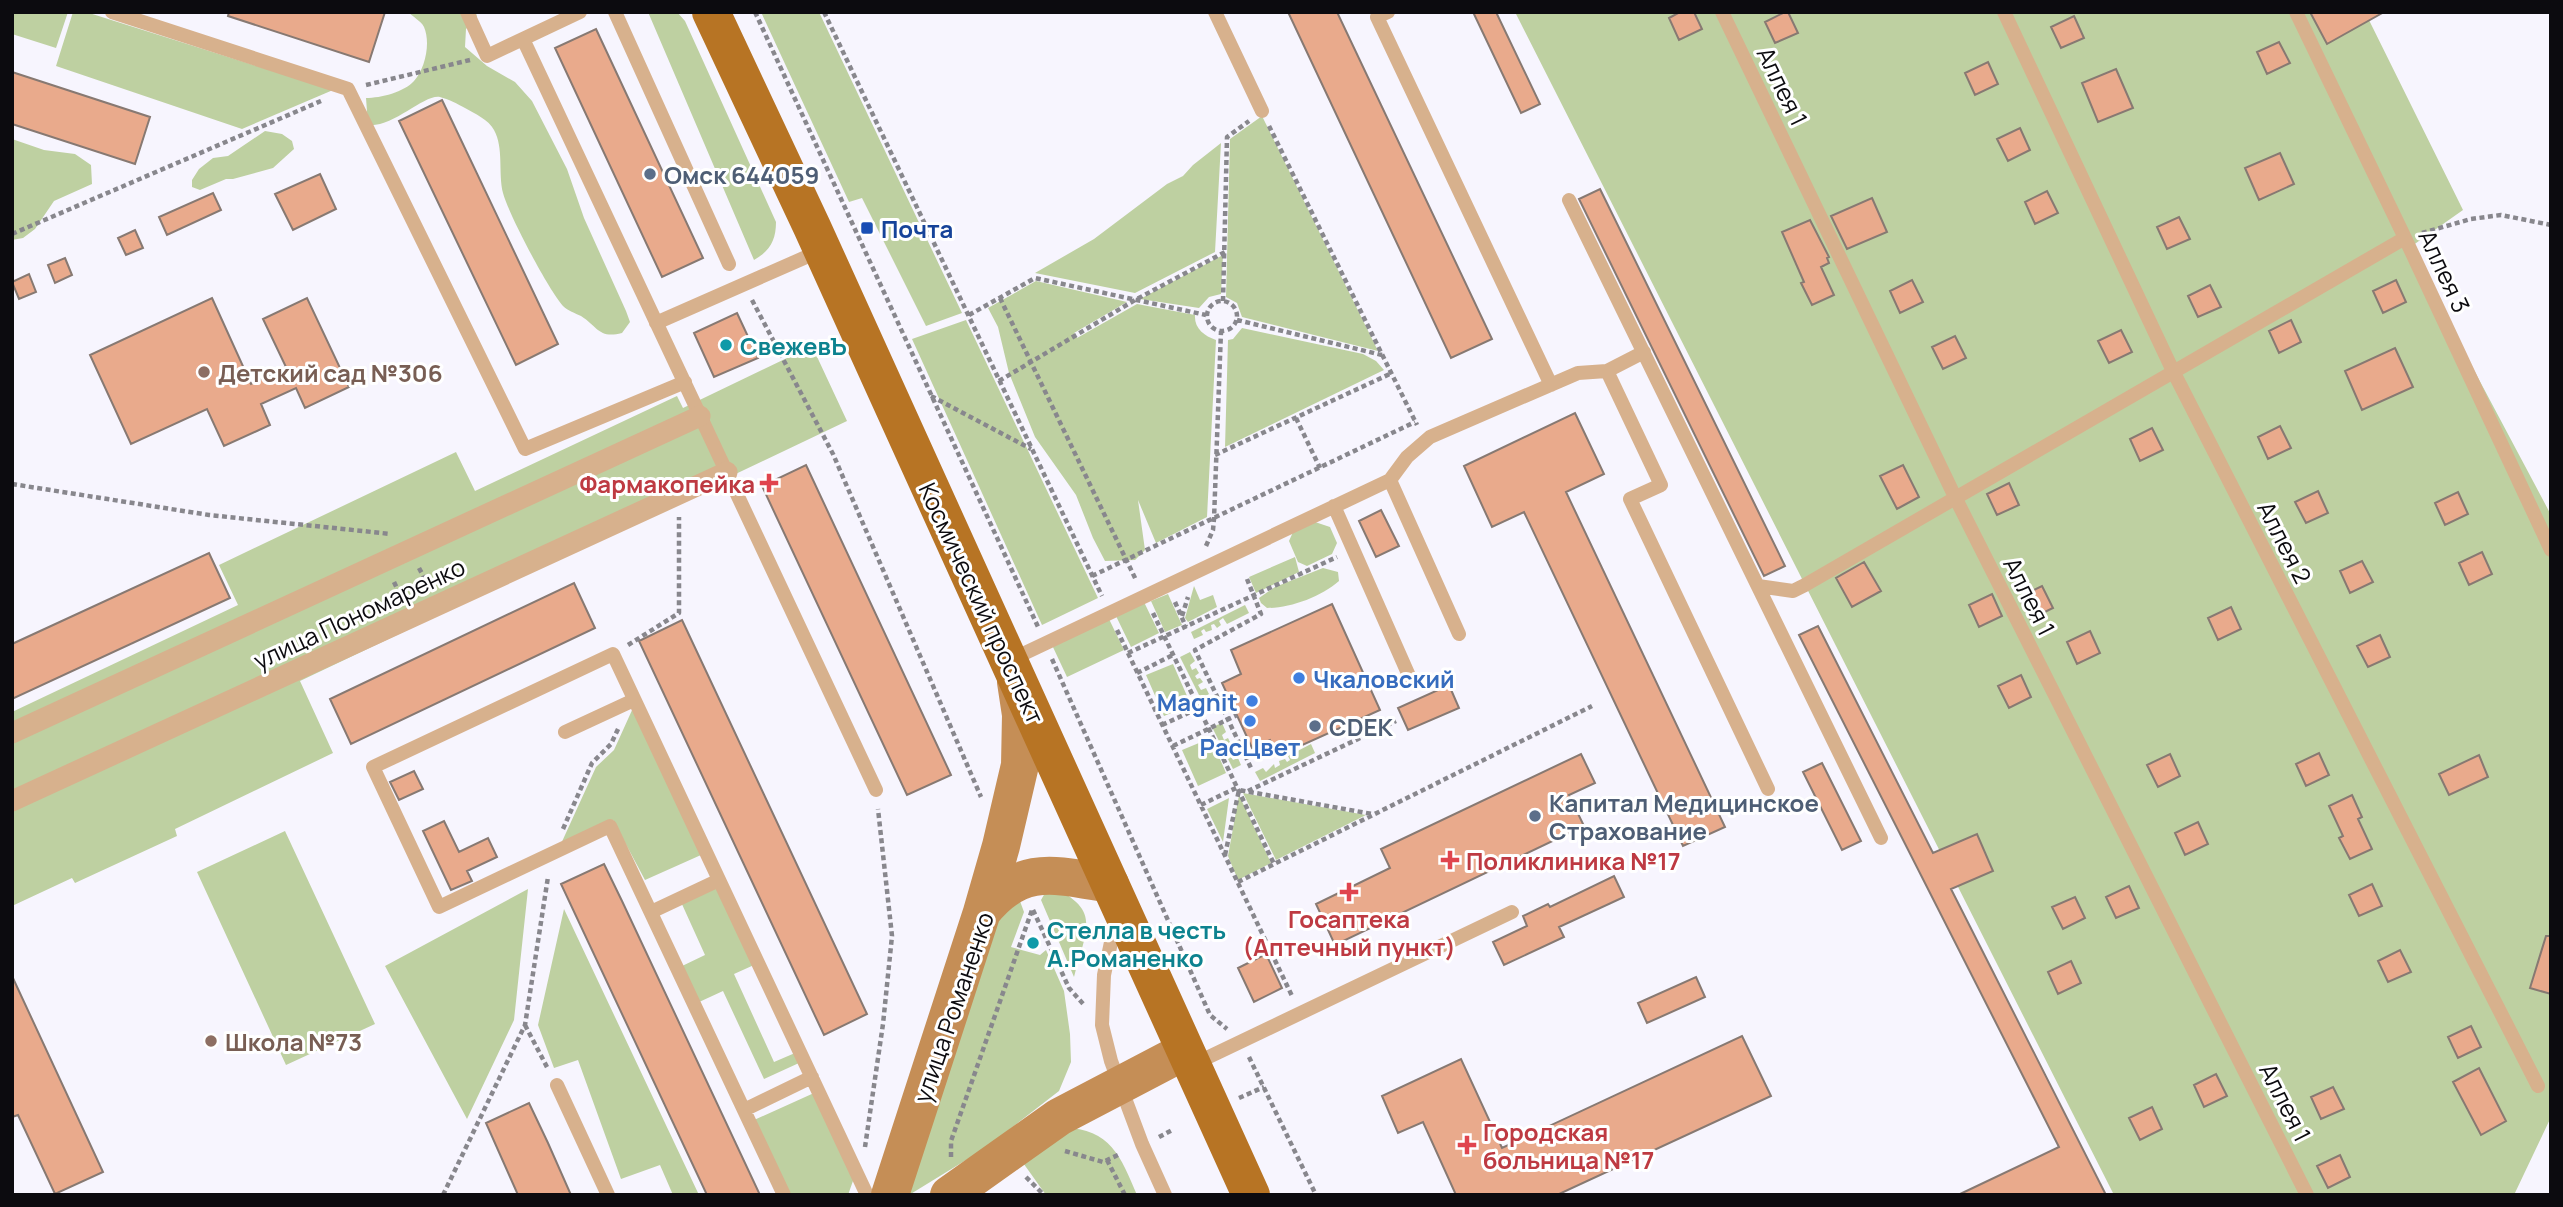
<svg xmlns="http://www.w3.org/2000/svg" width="2563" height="1207" font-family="Manrope,sans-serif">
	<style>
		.green { fill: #bed0a1 }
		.building { fill: #e9aa8c; stroke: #877972; stroke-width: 2 }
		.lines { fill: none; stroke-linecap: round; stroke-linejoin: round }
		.path { stroke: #88878d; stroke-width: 4.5; stroke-dasharray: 5 3.5; stroke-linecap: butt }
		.service { stroke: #d7b18d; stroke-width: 14 }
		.pedestrian { stroke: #d7b18d; stroke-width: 21 }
		.secondary { stroke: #c58e56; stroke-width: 38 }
		.primary { stroke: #b77424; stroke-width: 38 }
		.service-dot { fill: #5c6f8a; stroke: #fff; stroke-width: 2.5 }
		.transit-dot { fill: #1a4fb4; stroke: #fff; stroke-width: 2.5 }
		.culture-dot { fill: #0f9aa8; stroke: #fff; stroke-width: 2.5 }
		.education-dot { fill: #8d6e63; stroke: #fff; stroke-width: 2.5 }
		.health-dot { fill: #e0444e; stroke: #fff; stroke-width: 2.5 }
		.shop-dot { fill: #3f7fe0; stroke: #fff; stroke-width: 2.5 }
		.labels { text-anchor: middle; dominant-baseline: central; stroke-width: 6; stroke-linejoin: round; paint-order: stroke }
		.street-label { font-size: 24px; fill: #0c0b0f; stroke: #fff }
		.service-label { font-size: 24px; font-weight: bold; fill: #4e5e75; stroke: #fff; text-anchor: start }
		.transit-label { font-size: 24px; font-weight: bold; fill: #164399; stroke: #fff; text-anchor: start }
		.culture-label { font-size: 24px; font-weight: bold; fill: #0d838f; stroke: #fff; text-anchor: start }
		.education-label { font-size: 24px; font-weight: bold; fill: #785e54; stroke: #fff; text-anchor: start }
		.health-label { font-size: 24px; font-weight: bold; fill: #be3a42; stroke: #fff; text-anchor: start }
		.shop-label { font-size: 24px; font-weight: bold; fill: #366cbe; stroke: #fff; text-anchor: start }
	</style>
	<rect width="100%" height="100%" fill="#f7f5fe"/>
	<path class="green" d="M12,12H68L56,48L12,34Z
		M73,12H86L333,90L242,129L56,66Z
		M408,12H476L477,17L466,29L465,47L487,66L515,82L532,101L567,169L584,218L626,311L630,322L622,333C599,339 598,327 581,316C575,313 568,311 563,306C548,289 509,215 503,193C498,173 504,148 494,130C489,120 474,113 465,108C458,104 448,99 440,97C424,94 393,128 368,125L366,98C381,98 404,92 414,81C425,69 431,43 424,27C421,21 413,17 408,12Z
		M648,12H677L685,21L776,222C776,240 770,251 754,260Z
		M761,12H819L962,313L926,326L862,198L849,202Z
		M1515,12H2365L2463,210L2409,248L2551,515V1117L2514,1195H2114Z
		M1262,116L1378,351L1242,317L1237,303L1226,297L1230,139Z
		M265,131L282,134L292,141L294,149L273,168L233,179H226L200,190L192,187V180L199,169L213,158L228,156Z
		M12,139L44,150L75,154L91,165L92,184L54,201L35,229L23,238L12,240Z
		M1221,143L1215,252L1135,293L1035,273L1094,239L1167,184L1183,176L1193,165Z
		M1223,255L1221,294L1209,297L1199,308L1140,299Z
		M1036,281L1127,302L1074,333L1077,338L1137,304L1195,315C1194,328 1204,336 1216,340L1207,517L1156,543L1138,500L1145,550L1135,560L1105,561L1093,538L1076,495L1035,437L1009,373L998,327L988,308Z
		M966,320L1098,598L1042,625L912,339Z
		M1242,328L1363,354L1376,361L1384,370L1225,447L1228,340L1233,339Z
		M812,346L847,421L300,681L333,753L175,829L177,836L75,883L72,878L12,906V712L238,605L219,565L456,452L475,491L677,396L683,408Z
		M1315,522L1330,527L1337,543L1332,554L1307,566L1298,562L1289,541L1293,532Z
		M1295,557L1299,572L1256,593L1249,577Z
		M1323,568L1338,572L1339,581C1321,597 1290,608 1267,608L1261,603L1259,598L1275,587Z
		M1194,586L1200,600L1213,595L1217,607L1188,622L1185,618Z
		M1168,594L1182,625L1165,632L1151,601Z
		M1144,602L1159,633L1131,647L1116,616Z
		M1245,605L1249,613L1227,624L1223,618L1219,621L1221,625L1217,628L1214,624L1211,625L1212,630L1206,632L1204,629L1201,631L1203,635L1194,639L1191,632Z
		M1109,619L1124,650L1067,677L1052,645Z
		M1190,652L1195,661L1190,665L1192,670L1196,668L1199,673L1195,676L1197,679L1200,678L1203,682L1198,685L1201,690L1206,688L1209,694L1201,699L1180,657Z
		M1173,664L1191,705L1164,716L1146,675Z
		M633,708L701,855L645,880L613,820L560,846L596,767L614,750Z
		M1222,723L1226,732L1222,735L1224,740L1228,738L1231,744L1227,746L1229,749L1232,748L1234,753L1230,755L1233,760L1238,758L1241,765L1233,769L1212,727Z
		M1211,738L1226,773L1198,786L1182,750Z
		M1311,744L1315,753L1260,781L1255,772L1263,768L1266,772L1274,764L1275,768L1280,765L1279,761L1285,759L1287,762L1290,760L1288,756Z
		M1243,793L1366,815L1276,860Z
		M1239,795L1271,863L1238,880L1228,856Z
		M1229,798L1223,842L1207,809Z
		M285,831L375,1024L286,1065L197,872Z
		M717,885L754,965L734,974L774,1062L795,1053L799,1063L764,1079L723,991L697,1003L680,967L705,955L681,902Z
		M1049,886C1103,909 1086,929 1074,977L1041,900Z
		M528,889L514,1020L467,1119L385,966Z
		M1017,893L1024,912L1011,947L1040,955L1046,950L1064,991L1070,1034L1071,1062L1059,1091L984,1149L909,1195L991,925Z
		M564,909L699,1195H673L660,1165L621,1179L578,1060L554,1068L538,1025Z
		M814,1093L854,1178L848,1195H788L754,1120Z
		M1064,1128C1110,1128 1121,1157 1137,1195H1046L1021,1160Z"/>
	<path class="building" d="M229,12H385L369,62L228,16Z
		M1288,12H1337L1492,339L1451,358Z
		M1473,12H1496L1540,104L1521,113Z
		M1680,12H1694L1702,29L1679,40L1669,18Z
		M1785,12H1788L1798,33L1775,43L1765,22Z
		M2310,12H2384L2327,44Z
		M2074,16L2084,38L2061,48L2051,27Z
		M596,29L703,258L662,277L555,48Z
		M2279,42L2290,63L2267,74L2257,52Z
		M1988,62L1998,84L1975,95L1965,73Z
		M2116,69L2133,108L2098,122L2082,83Z
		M12,72L150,117L135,164L12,124Z
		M442,100L558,344L516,365L399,121Z
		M2020,128L2030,150L2008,161L1997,139Z
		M2280,153L2294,184L2259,200L2245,168Z
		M320,174L336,209L293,230L275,194Z
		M1600,189L1785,566L1764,576L1579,199Z
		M2047,191L2058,213L2035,224L2025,202Z
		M213,193L221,210L167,235L159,217Z
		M1872,198L1887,232L1847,249L1831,216Z
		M2179,217L2190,239L2167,249L2157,227Z
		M1810,220L1829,257L1827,258L1829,263L1821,267L1834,295L1812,305L1801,283L1804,282L1782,232Z
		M135,230L143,248L126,255L118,238Z
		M65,258L72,275L55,283L48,265Z
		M29,274L36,292L19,299L12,282Z
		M1912,280L1923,302L1900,313L1890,291Z
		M2396,280L2406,302L2383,313L2373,291Z
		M2210,285L2221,307L2198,317L2188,296Z
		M212,298L251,384L286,367L263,319L307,298L349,387L305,408L296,388L261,404L270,425L224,446L207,409L131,444L90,355Z
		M737,313L758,358L714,377L694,333Z
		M2291,320L2301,342L2279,353L2269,331Z
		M2121,330L2132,352L2109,363L2098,341Z
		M1955,336L1966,358L1943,369L1932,347Z
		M2395,348L2413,387L2362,410L2345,371Z
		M1575,413L1604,474L1566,492L1725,827L1683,846L1524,512L1492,527L1464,466Z
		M2280,426L2291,448L2268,459L2258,437Z
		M2152,428L2163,450L2140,461L2130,439Z
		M806,465L951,775L907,795L762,486Z
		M1903,465L1919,497L1897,509L1880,476Z
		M2009,483L2019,505L1997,515L1987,494Z
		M2318,491L2328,513L2306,523L2295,502Z
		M2458,492L2468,514L2445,525L2435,503Z
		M1381,510L1399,546L1376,557L1359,521Z
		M2482,552L2492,574L2469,585L2459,563Z
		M209,553L230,598L12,699V644Z
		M2362,561L2373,582L2350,593L2340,571Z
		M1864,562L1881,591L1852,607L1836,578Z
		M574,583L595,628L351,744L330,699Z
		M2042,586L2053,608L2030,619L2019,597Z
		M1992,594L2002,616L1979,627L1969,605Z
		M1332,604L1380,710L1278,756L1270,740L1252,748L1222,683L1241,674L1231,650Z
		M2231,607L2241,629L2218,640L2208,618Z
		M682,620L867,1014L824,1035L639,641Z
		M1818,626L1933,853L1977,834L1993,871L1951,889L2106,1195H1958L2059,1147L1799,635Z
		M2090,631L2100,653L2077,664L2067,642Z
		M2380,635L2390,657L2368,667L2357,646Z
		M2021,675L2031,697L2009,708L1998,686Z
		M1449,685L1459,708L1408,730L1398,708Z
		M2319,753L2329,775L2306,786L2296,764Z
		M1581,754L1595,783L1569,795L1584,826L1335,945L1316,904L1390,868L1381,849Z
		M2170,754L2180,776L2158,787L2147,765Z
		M2479,755L2488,777L2449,795L2439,774Z
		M1822,763L1861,841L1842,850L1803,772Z
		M414,771L423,789L399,800L390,782Z
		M2352,795L2362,817L2358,819L2372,849L2350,859L2339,838L2343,836L2329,806Z
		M444,821L459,852L488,838L497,857L467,871L472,881L451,890L423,831Z
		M2198,822L2208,844L2185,855L2175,833Z
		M604,864L622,901L760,1195H707L561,884Z
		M1614,876L1624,897L1559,927L1564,937L1504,965L1493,942L1527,926L1523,916L1548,904L1550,907Z
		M2372,884L2382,906L2359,916L2349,895Z
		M2129,886L2139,908L2116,918L2106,897Z
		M2075,897L2085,918L2063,929L2052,907Z
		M2546,936H2551V994L2530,988Z
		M2400,950L2411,972L2388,982L2378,961Z
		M1266,954L1282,988L1254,1002L1238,968Z
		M2071,961L2081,983L2058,994L2048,972Z
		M12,976L103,1172L55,1194L18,1115L12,1117Z
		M1696,977L1705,997L1647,1023L1638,1003Z
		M2471,1026L2481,1047L2458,1058L2448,1037Z
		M1742,1036L1771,1096L1557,1195H1456L1423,1122L1398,1133L1382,1096L1461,1059L1502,1148Z
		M2479,1068L2506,1121L2481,1135L2453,1082Z
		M2216,1074L2227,1096L2204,1107L2194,1085Z
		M2333,1087L2344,1109L2321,1119L2311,1097Z
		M529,1103L548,1143L571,1195H518L486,1123Z
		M2152,1107L2162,1129L2140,1140L2129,1118Z
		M2340,1155L2350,1177L2328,1188L2317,1166Z"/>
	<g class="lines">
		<path class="path" d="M755,12L1039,629
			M824,12L1102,596
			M366,85L470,60
			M1269,126L1417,425
			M2422,233L2471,219L2501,215L2551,225
			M12,234L321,101
			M1000,298L1136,580
			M752,300L833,454L981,797
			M1207 316a15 15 0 1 1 30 0a15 15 0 1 1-30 0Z
			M1223,301L1227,137L1249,121
			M969,315L1035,278L1206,315
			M1237,320L1382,355
			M999,381L1135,300L1225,252
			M931,396L1031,449
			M1296,418L1320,468
			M1215,455L1392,373
			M12,484L209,515L391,534
			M1206,546L1213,530L1214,519L1221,331
			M419,568L428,585
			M1092,576L1415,422
			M1247,579L1261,614L1195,650L1251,768
			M394,582L402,599
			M1175,602L1186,627
			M1153,613L1274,864
			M1182,616L1188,597
			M1117,630L1293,998
			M628,645L679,613V517
			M1128,653L1337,557
			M1052,659L1210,1015L1227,1029
			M1137,673L1173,655
			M1162,725L1199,708
			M1173,746L1237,715
			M1248,791L1396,721
			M1201,805L1238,787
			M563,829L592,763L611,744L619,727
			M1225,855L1239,790L1372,814
			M1238,882L1592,706
			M1033,910L1069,988L1085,1006
			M525,1025L548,1069
			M1249,1057L1316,1195
			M1239,1098L1264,1087
			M1159,1137L1174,1129
			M865,1147L883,1024L892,936L878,809
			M1065,1151L1103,1162L1118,1155
			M951,1157V1141L1032,910
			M1107,1160L1125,1195
			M1026,1177L1044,1195
			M443,1195L525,1025L548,877"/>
		<path class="service" d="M112,12L348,89L525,449L685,382
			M467,12L487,56L580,12
			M615,12L729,264
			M1215,12L1262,111
			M1388,12L1377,17L1551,385
			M1722,12L1956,499L2307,1195
			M2004,12L2173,371L2538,1086
			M2296,12L2405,238L2551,550
			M523,39L876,790
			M1569,200L1881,838
			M656,323L822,250
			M1607,371L1661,485L1630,499L1768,789
			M1390,480L1459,634
			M1334,506L1410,678
			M1758,586L1793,591L1805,585L2405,238
			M1010,660L1390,480L1407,457L1430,437L1578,373L1607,371L1644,352
			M565,732L634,700
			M651,912L719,880
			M1116,919L1104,975L1102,1025L1111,1061L1142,1144L1165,1195
			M1194,1064L1512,912
			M557,1085L608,1195
			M744,1110L812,1077
			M784,1195L610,826L439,907L373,767L613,654L867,1195"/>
		<path class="pedestrian" d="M12,733L700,416
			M12,801L727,472"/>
		<path class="secondary" d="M982,912L1001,846L1020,765L1021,715L1016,682
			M890,1195L982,912C1021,863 1055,875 1110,884
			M949,1195L1059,1117L1185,1051"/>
		<path class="primary" d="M711,12L812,227L1251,1195"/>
	</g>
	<g class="service-dot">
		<circle cx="650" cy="174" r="7"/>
		<circle cx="1315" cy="726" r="7"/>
		<circle cx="1535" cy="816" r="7"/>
	</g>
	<rect class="transit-dot" x="860" y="221" width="14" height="14" rx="3.5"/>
	<g class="culture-dot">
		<circle cx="726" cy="345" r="7"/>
		<circle cx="1033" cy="943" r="7"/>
	</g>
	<g class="education-dot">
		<circle cx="204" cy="372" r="7"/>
		<circle cx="211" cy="1041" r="7"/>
	</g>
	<g class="health-dot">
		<path d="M765.5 472.5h7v7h7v7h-7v7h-7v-7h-7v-7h7z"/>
		<path d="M1446.5 849.5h7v7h7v7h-7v7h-7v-7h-7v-7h7z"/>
		<path d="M1345.5 881.5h7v7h7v7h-7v7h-7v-7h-7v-7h7z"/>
		<path d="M1463.5 1134.5h7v7h7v7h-7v7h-7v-7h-7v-7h7z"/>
	</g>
	<g class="shop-dot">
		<circle cx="1299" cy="678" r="7"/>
		<circle cx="1252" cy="701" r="7"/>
		<circle cx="1250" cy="721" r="7"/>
	</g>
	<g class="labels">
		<g class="street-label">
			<text transform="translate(1783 86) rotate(64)">Аллея 1</text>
			<text transform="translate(2445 271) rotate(65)">Аллея 3</text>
			<text transform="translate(2285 542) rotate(63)">Аллея 2</text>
			<text transform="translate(2030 596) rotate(63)">Аллея 1</text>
			<text transform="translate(982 603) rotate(65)">Космический проспект</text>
			<text transform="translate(359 613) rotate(-25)">улица Пономаренко</text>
			<text transform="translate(953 1007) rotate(-71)">улица Романенко</text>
			<text transform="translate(2286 1102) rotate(63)">Аллея 1</text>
		</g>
		<g class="service-label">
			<text x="664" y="174">Омск 644059</text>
			<text x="1329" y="726">CDEK</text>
			<text x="1549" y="802">Капитал Медицинское<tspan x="1549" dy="28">Страхование</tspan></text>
		</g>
		<g class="transit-label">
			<text x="881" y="228">Почта</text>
		</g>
		<g class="culture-label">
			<text x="740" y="345">СвежевЪ</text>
			<text x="1047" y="929">Стелла в честь<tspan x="1047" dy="28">А.Романенко</tspan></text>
		</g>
		<g class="education-label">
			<text x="218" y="372">Детский сад №306</text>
			<text x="225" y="1041">Школа №73</text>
		</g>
		<g class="health-label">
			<text x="755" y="483" text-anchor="end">Фармакопейка</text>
			<text x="1466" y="860">Поликлиника №17</text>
			<text x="1349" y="918" text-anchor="middle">Госаптека<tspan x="1349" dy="28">(Аптечный пункт)</tspan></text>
			<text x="1483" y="1131">Городская<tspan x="1483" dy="28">больница №17</tspan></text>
		</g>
		<g class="shop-label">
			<text x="1313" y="678">Чкаловский</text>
			<text x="1238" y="701" text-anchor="end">Magnit</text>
			<text x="1250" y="746" text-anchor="middle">РасЦвет</text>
		</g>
	</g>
	<rect width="2563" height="1207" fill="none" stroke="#0c0b0f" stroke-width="28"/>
</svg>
